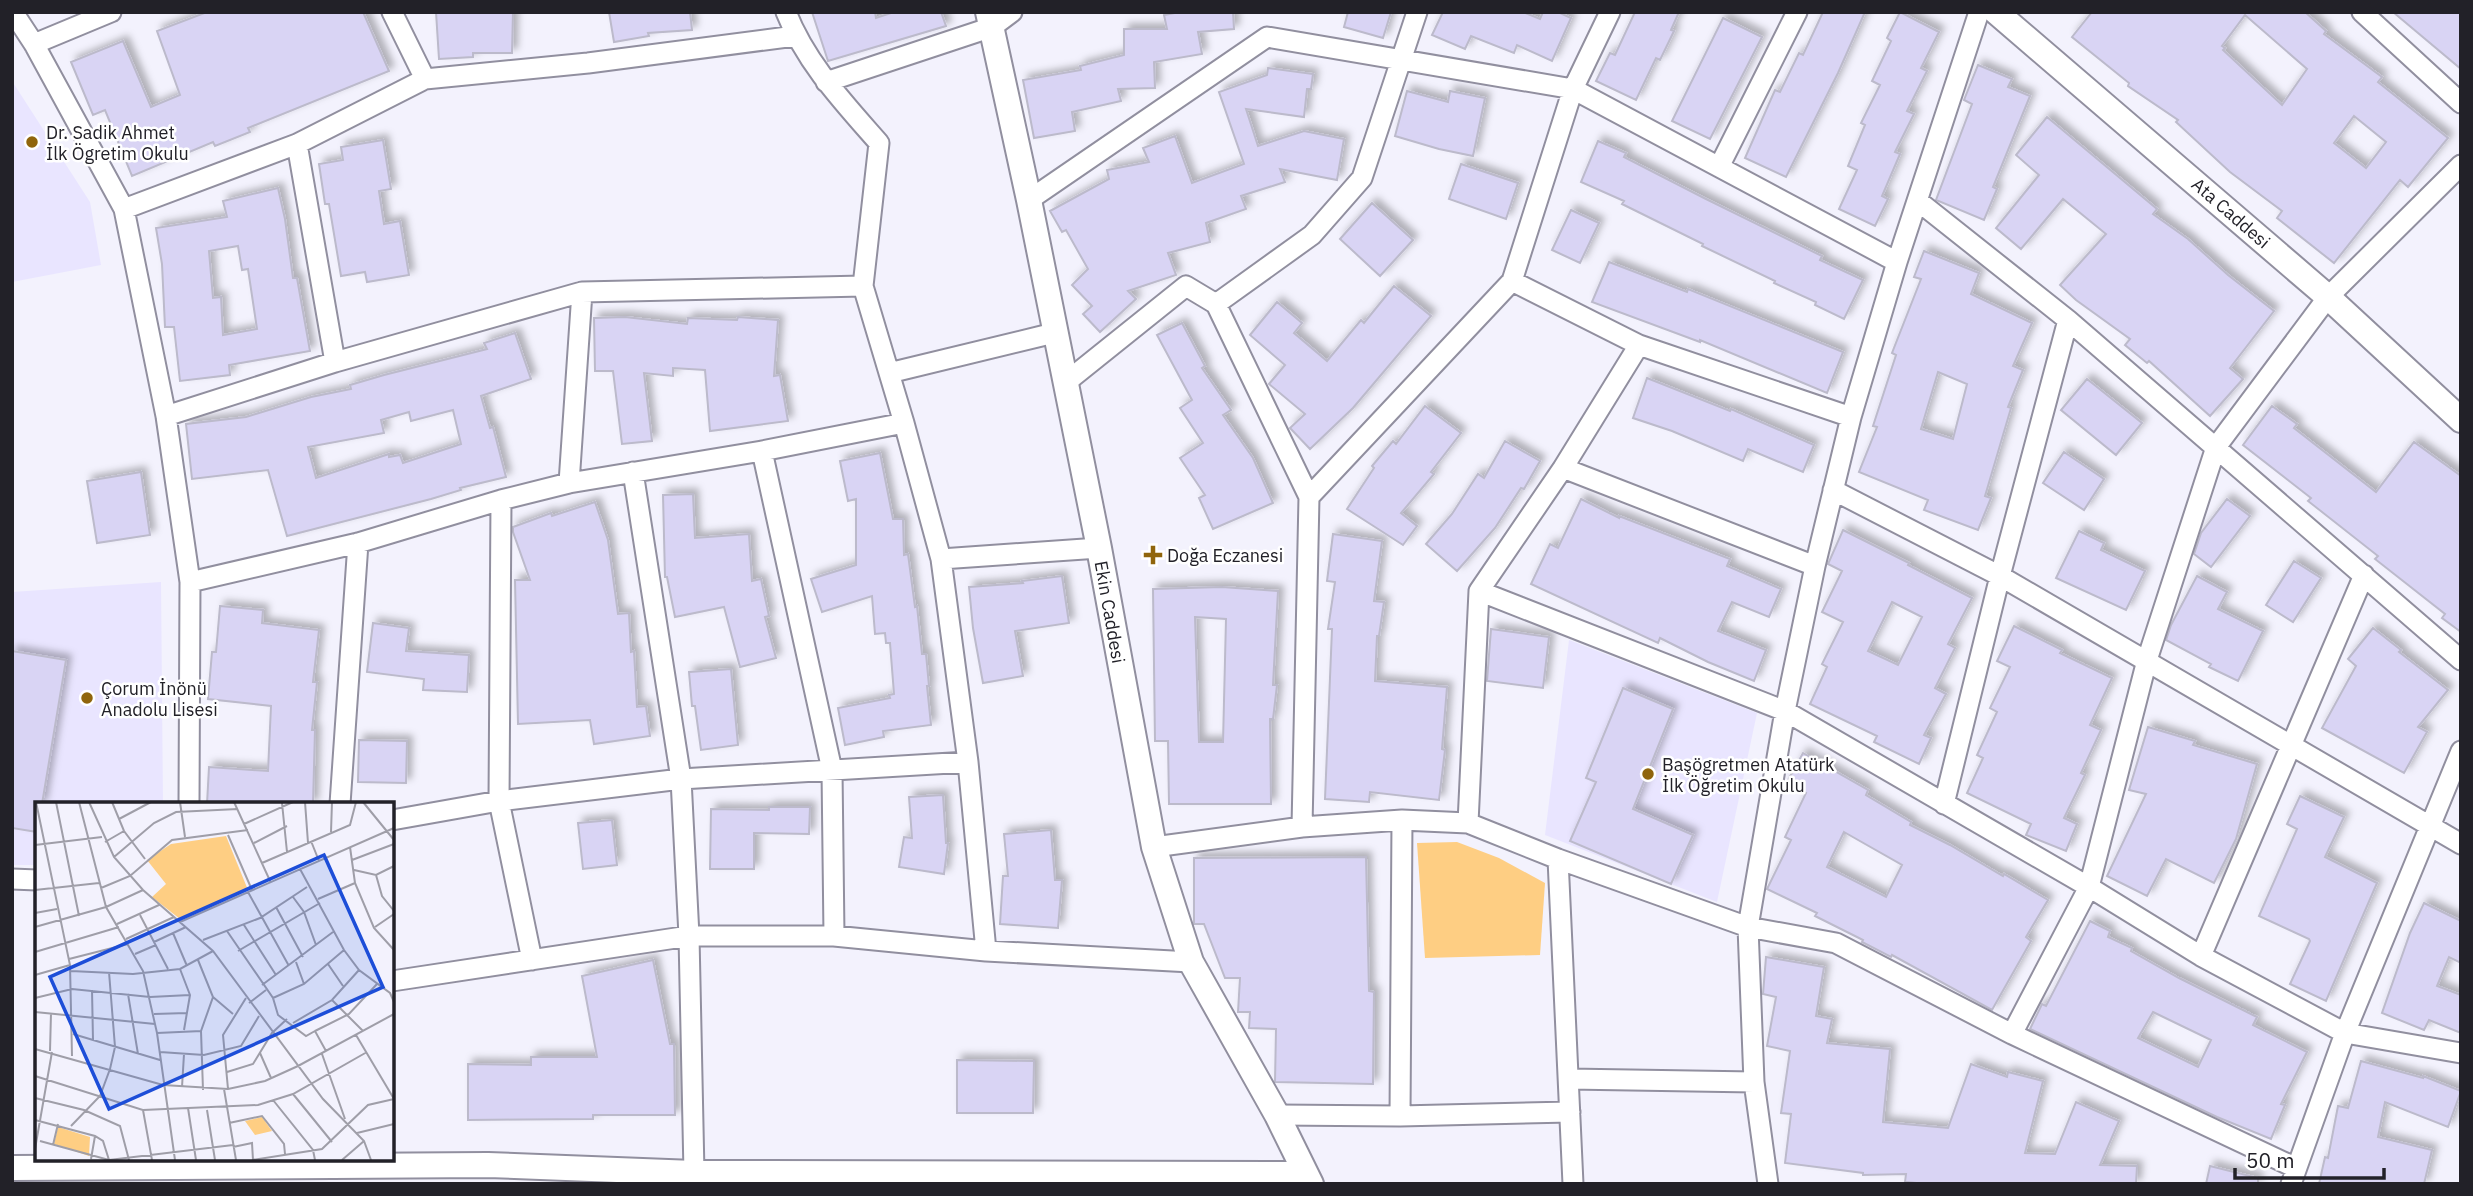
<svg xmlns="http://www.w3.org/2000/svg" width="2473" height="1196" font-family="'IBM Plex Sans',sans-serif">
	<style>
		.built { fill: #e9e5ff }
		.green { fill: #fece83 }
		.building { fill: #d9d4f4; stroke: #bcbacb; stroke-width: 2; fill-rule: evenodd; filter: url(#shadow) }
		.lines { fill: none; stroke-linecap: round; stroke-linejoin: round }
		.minor-casing { stroke: #918f9f; stroke-width: 23 }
		.tertiary-casing { stroke: #918f9f; stroke-width: 28 }
		.minor { stroke: #fff; stroke-width: 19 }
		.tertiary { stroke: #fff; stroke-width: 24 }
		.poi-dot { fill: #90650c; stroke: #fff; stroke-width: 2.5 }
		.labels { text-anchor: middle; dominant-baseline: central; stroke-width: 5; stroke-linejoin: round; paint-order: stroke }
		.poi-label { font-size: 18px; fill: #222128; stroke: #fff; text-anchor: start }
		.street-label { font-size: 18px; fill: #222128; stroke: #fff }
		.inset-road { fill: none; stroke: #9f9ea8; stroke-width: 2 }
		.view { fill: #1d4ed8; fill-opacity: 0.15; stroke: #1d4ed8; stroke-width: 3.5 }
		.inset-edge { fill: none; stroke: #222128; stroke-width: 3.5 }
	</style>
	<defs>
		<filter id="shadow"><feDropShadow dx="5" dy="-5" stdDeviation="3.5" flood-color="#0004"/></filter>
	</defs>
	<rect width="100%" height="100%" fill="#f3f2fd"/>
	<path class="built" d="M12,81L90,202L101,265L12,282Z
		M161,582L163,804H37V865H12V592Z
		M1569,640L1757,713L1717,902L1545,835Z"/>
	<path class="green" d="M1457,842L1499,858L1545,883L1540,955L1425,958L1417,843Z"/>
	<path class="building" d="M207,12H363L389,71L248,128L250,132L215,146L213,142L132,176L105,110L93,115L71,62L123,41L151,107L180,95L157,31Z
		M436,12H513L512,53H473V57L439,59Z
		M609,12H690L692,30L648,33L649,36L614,42Z
		M812,12H875L876,18L894,12H941L946,26L828,61Z
		M1180,12H1233L1234,29L1198,32L1202,54L1154,62L1155,88L1118,89L1121,101L1072,112L1075,131L1034,138L1023,80L1081,70L1080,66L1124,55V29H1167L1164,15Z
		M1348,12H1391L1383,38L1344,27Z
		M1443,12H1523L1540,19L1543,12H1558L1571,18L1552,61L1517,45L1514,53L1471,36L1465,49L1432,35Z
		M1635,12H1679L1671,30L1674,31L1660,60L1656,58L1636,100L1596,81L1610,53L1615,55Z
		M1823,12H1865L1838,73L1786,177L1745,158L1775,90L1780,92L1799,53L1803,55Z
		M1900,12L1939,32L1921,68L1927,71L1907,111L1914,114L1895,152L1900,154L1882,196L1888,199L1875,226L1839,209L1857,170L1848,166L1865,125L1861,123L1880,85L1872,81L1891,41L1887,38Z
		M2092,12H2305L2326,31L2324,34L2382,77L2378,82L2448,138L2408,187L2400,180L2334,263L2277,218L2282,211L2230,172L2176,122L2178,120L2128,86L2129,83L2072,37ZM2245,15L2307,69L2282,105L2223,50L2225,48L2222,46ZM2354,116L2386,142L2366,168L2334,143Z
		M2393,12H2461V69Z
		M1723,18L1762,37L1710,139L1672,121Z
		M1978,65L2012,79L2008,87L2030,96L1993,187L1997,189L1984,220L1936,200L1972,104L1964,100Z
		M1268,68L1313,74L1311,89H1307L1304,117L1246,109L1258,146L1304,131L1344,139L1337,180L1280,169L1285,182L1241,196L1246,209L1206,223L1210,242L1168,253L1176,275L1128,291L1136,299L1100,332L1083,314L1092,306L1072,285L1088,269L1066,230L1062,232L1050,211L1109,179L1107,170L1149,162L1143,148L1175,136L1192,183L1244,164L1219,92L1267,75Z
		M1407,91L1448,102L1450,91L1485,98L1473,156L1439,149L1395,136Z
		M2047,117L2157,209L2153,214L2188,239L2228,275L2274,311L2230,368L2243,379L2210,416L2149,361L2147,363L2125,345L2130,339L2076,300L2060,285L2106,234L2063,199L2021,249L1996,228L2039,175L2016,155Z
		M383,140L391,189L379,191L384,224L400,221L409,275L367,282L365,272L341,276L329,204H325L319,164L343,160L341,147Z
		M1598,141L1626,153L1624,157L1706,199L1822,256L1820,260L1863,280L1844,319L1815,305L1816,302L1774,283L1775,281L1702,246L1703,244L1622,204L1624,201L1581,182Z
		M1461,164L1518,183L1506,219L1449,199Z
		M278,188L285,219L293,278H297L310,351L229,365L230,375L180,381L174,327H165L162,264L156,228L227,217L223,201ZM238,246L242,270L248,269L257,329L223,335L221,297L213,298L209,251Z
		M1372,203L1413,240L1380,276L1340,239Z
		M1571,210L1599,223L1580,263L1552,250Z
		M1924,251L1979,273L1971,294L2032,323L2013,366L2023,370L2008,407L2011,408L1985,496L1991,498L1978,530L1924,510L1928,500L1859,472L1877,427L1873,426L1896,355L1892,353L1921,279L1914,277ZM1938,372L1967,384L1953,439L1921,429Z
		M1609,262L1687,292L1688,289L1843,352L1827,393L1700,340V342L1592,302Z
		M1394,286L1431,316L1353,408L1310,449L1290,428L1305,414L1269,384L1285,365L1250,335L1277,302L1302,323L1294,333L1327,361L1361,320L1364,323Z
		M625,317L687,324L688,318L737,320L738,317L778,320L774,376L780,375L788,421L710,431L705,370L673,368V376L644,373L652,441L622,444L613,371H595L594,318Z
		M1182,323L1205,366L1202,368L1231,410L1223,415L1253,458L1273,503L1213,529L1199,498L1205,495L1180,458L1203,443L1180,408L1192,400L1157,335Z
		M515,333L531,379L481,396L490,428L493,427L506,477L460,488L461,490L431,499L287,536L268,470L192,479L186,424L246,417L311,397L351,389L350,385L384,375L487,349L484,343ZM453,410L461,444L403,463L400,455L389,457V454L316,478L308,447L384,433L381,420L409,412L411,421Z
		M1647,378L1730,411L1731,409L1814,445L1803,472L1748,449L1743,461L1672,431L1633,418Z
		M2087,379L2142,423L2116,455L2061,410Z
		M1425,406L1461,433L1431,472L1434,474L1401,513L1417,526L1403,545L1347,509L1374,468L1372,466L1393,441L1396,444Z
		M2272,406L2297,424L2294,428L2376,492L2414,442L2461,476V632L2442,618L2445,614L2375,559L2378,556L2308,501L2311,498L2243,445Z
		M1505,441L1540,461L1524,489L1521,488L1495,528L1457,571L1426,544L1452,514L1478,474L1484,478Z
		M2064,452L2104,479L2084,510L2043,483Z
		M880,453L893,519H903L904,555L908,554L915,607L917,606L922,654H926L929,686H927L931,725L883,731L884,737L845,745L838,708L890,698L889,695L894,694L890,643H886L885,633L875,634L872,596L822,612L811,579L856,565V499L848,501L840,461Z
		M141,472L150,535L97,543L87,481Z
		M693,494L695,538L749,534L752,581L761,579L769,616L765,617L776,658L740,667L724,607L675,617L667,577H665L663,495Z
		M1581,499L1619,518V516L1730,559L1727,566L1781,589L1769,617L1732,602L1718,631L1766,650L1754,681L1708,662L1660,638L1658,643L1531,584L1550,544L1558,548Z
		M2227,499L2250,516L2211,567L2194,554L2201,533Z
		M595,502L608,540L618,614L629,613L631,652L634,651L637,707L646,706L650,736L594,744L590,720L518,724L515,580H530L513,532V527L551,513L552,516Z
		M1843,530L1909,563L1908,565L1972,598L1948,644L1955,648L1935,688L1946,694L1924,735L1931,738L1919,764L1874,742L1877,736L1810,704L1827,667L1822,664L1843,622L1822,612L1842,571L1828,564ZM1892,602L1922,617L1898,665L1868,651Z
		M2079,531L2104,543L2101,550L2145,571L2126,610L2056,578Z
		M1333,534L1382,541L1374,601L1384,602L1379,636H1377L1375,681L1447,687L1442,749L1445,750L1439,800L1370,792L1369,802L1325,799L1332,629H1328L1335,582L1327,581Z
		M2294,561L2321,578L2293,622L2266,605Z
		M1062,576L1069,623L1015,631L1023,676L983,683L973,628L969,587L1023,583L1022,581Z
		M2197,576L2227,592L2218,609L2263,631L2238,681L2209,667L2211,664L2166,640L2171,625Z
		M1222,587L1278,591L1273,685H1277L1273,719H1270L1271,804H1169L1168,741H1155L1153,589ZM1195,617L1226,619L1223,742H1199Z
		M220,606L263,610L262,623L319,630L313,682H317L312,730H315L313,804H207L209,767L268,771L271,706L208,699L212,652H216Z
		M373,623L409,628L406,651L469,655L467,692L423,690L424,679L367,672Z
		M2014,626L2062,650L2060,653L2112,678L2090,725L2101,730L2081,773L2085,775L2064,818L2077,824L2066,851L2026,835L2031,824L1967,793L1983,758L1977,755L1997,712L1990,708L2010,667L1997,661Z
		M2373,628L2401,650L2399,652L2448,690L2418,727L2427,732L2404,773L2322,728L2356,666L2348,659Z
		M1491,629L1549,637L1543,688L1487,681Z
		M12,651L66,660L42,804H37V832L12,828Z
		M731,669L738,745L701,750L695,706H692L689,672Z
		M1623,688L1673,709L1633,809L1693,835L1671,884L1570,841L1596,782L1586,778Z
		M2148,727L2195,741L2193,745L2257,764L2236,839L2214,883L2166,859L2147,896L2107,876L2146,794L2129,790Z
		M359,740L407,741L406,783L358,782Z
		M1803,753L1868,790L1866,795L1911,822L1910,825L1950,845L2003,876L2004,874L2048,900L2026,937L2031,941L1992,1010L1892,955L1891,957L1862,942L1863,940L1815,916L1817,913L1767,889L1791,840L1785,837L1806,793L1787,782ZM1844,832L1902,865L1886,897L1827,867Z
		M943,795L946,843H948L944,874L899,867L904,837L912,838L909,797Z
		M2300,796L2344,817L2325,857L2377,883L2326,1001L2290,984L2310,941L2309,939L2259,916L2297,829L2287,824Z
		M769,807H810L809,834L754,833V869H710L711,809L769,810Z
		M612,820L617,865L583,869L578,823Z
		M1051,830L1055,880H1062L1058,928L1000,924L1003,876H1008L1004,834Z
		M1366,857L1369,991L1374,992L1373,1084L1275,1082L1276,1029L1249,1028L1250,1012H1238L1240,978H1225L1204,924H1194V858Z
		M2424,903L2461,921V963L2449,957L2437,986L2461,995V1033L2429,1020L2424,1030L2382,1013L2410,933Z
		M2090,921L2110,931L2108,937L2132,948L2131,951L2179,978L2257,1017L2253,1025L2307,1052L2281,1104L2285,1105L2271,1139L2217,1117L2030,1029L2042,1004L2046,1006ZM2153,1012L2211,1040L2198,1067L2138,1038Z
		M1766,957L1824,967L1816,1016L1832,1019L1827,1043L1890,1049L1883,1122L1948,1128L1971,1064L2007,1077L2008,1072L2043,1081L2025,1153L2055,1154L2076,1102L2119,1121L2100,1165L2137,1166L2136,1184H1928L1905,1182L1906,1174L1863,1175V1173L1785,1163L1791,1114L1781,1113L1790,1051L1767,1046L1776,997L1763,994Z
		M653,960L670,1044H674L675,1115H593V1119L468,1120V1064L531,1065V1057H597L582,976Z
		M957,1060L1034,1061L1033,1113H957Z
		M2361,1061L2423,1078V1076L2461,1091L2448,1127L2385,1102L2378,1137L2432,1150L2424,1184H2319L2325,1157L2328,1158L2338,1106L2348,1108Z
		M2210,1166L2258,1178V1184H2206Z"/>
	<g class="lines">
		<defs>
			<path id="minor" d="M13,12L34,44L124,209L166,416L190,582L189,804
				M392,12L425,79
				M786,12C806,63 843,102 879,143L863,286L904,423L941,559L968,762L986,951
				M2362,12L2461,103
				M34,44L111,12
				M826,82L992,27L1012,12
				M297,144L335,362
				M1719,167L1797,12
				M1029,200L1267,37L1573,89L1897,262
				M1918,201L2068,320L2461,660
				M124,209L297,144L425,79L588,63L795,36
				M1512,281L1573,89L1610,12
				M1216,304L1312,235L1362,178L1417,12
				M889,373L1054,333
				M1065,383L1186,286L1216,304L1309,497
				M166,416L335,362L582,292L863,286
				M762,451L832,770L834,936
				M1563,468L1815,566
				M633,472L681,779L689,936L694,1173
				M569,483L582,292
				M1833,490L2000,576L2461,844
				M501,500L499,801L532,960
				M941,559L1099,548
				M190,582L358,543L501,500L569,483L762,451L904,423
				M1479,591L1785,711L2089,887L2201,956L2345,1033L2461,1053
				M340,804L358,543
				M1944,804L2000,576L2068,320
				M392,820L499,801L681,779L968,762
				M1468,823L1479,591L1563,468L1639,345
				M1302,827L1309,497L1512,281L1639,345L1851,417
				M1154,847L1302,827L1402,820L1468,823L1558,859L1748,927L1836,943L2012,1034L2296,1168
				M1558,859L1573,1184
				M12,879L37,880
				M2201,956L2364,575
				M392,981L689,936H834L986,951L1191,962
				M2012,1034L2089,887L2147,660L2216,447L2328,297L2461,165
				M1569,1079L1754,1082
				M1277,1115L1400,1116L1570,1112
				M1400,1116L1402,820
				M1768,1184L1754,1082L1748,927L1785,711L1815,566L1851,417L1897,262L1979,12
				M2291,1184L2345,1033L2461,751"/>
			<path id="tertiary" d="M988,12L1029,200L1099,548L1154,847L1191,962L1277,1115L1311,1184
				M1996,12L2328,297L2461,420
				M12,1168L488,1165L694,1173L1306,1174"/>
		</defs>
		<use href="#minor" class="minor-casing"/>
		<use href="#tertiary" class="tertiary-casing"/>
		<use href="#minor" class="minor"/>
		<use href="#tertiary" class="tertiary"/>
	</g>
	<g class="poi-dot">
		<circle cx="32" cy="142" r="7"/>
		<path d="M1149.5 544.5h7v7h7v7h-7v7h-7v-7h-7v-7h7z"/>
		<circle cx="87" cy="698" r="7"/>
		<circle cx="1648" cy="774" r="7"/>
	</g>
	<g class="labels">
		<g class="poi-label">
			<text x="46" y="132">Dr. Sadik Ahmet<tspan x="46" dy="21">İlk Ögretim Okulu</tspan></text>
			<text x="1167" y="555">Doğa Eczanesi</text>
			<text x="101" y="688">Çorum İnönü<tspan x="101" dy="21">Anadolu Lisesi</tspan></text>
			<text x="1662" y="764">Başögretmen Atatürk<tspan x="1662" dy="21">İlk Öğretim Okulu</tspan></text>
		</g>
		<g class="street-label">
			<text transform="translate(2231 213) rotate(41)">Ata Caddesi</text>
			<text transform="translate(1110 612) rotate(80)">Ekin Caddesi</text>
		</g>
	</g>
	<g transform="translate(35 802)">
		<rect width="359" height="359" fill="#f3f2fd"/>
		<path d="M191,34L213,88L145,117L117,95L131,82L112,58L136,42ZM227,315L237,329L220,333L210,319ZM23,325L55,335L54,354L19,342Z" fill="#fece83"/>
		<path class="inset-road" d="M1,0L35,163L37,254M21,0L44,114M44,0L71,105L108,169L122,231L140,358M54,0L79,55L108,88L178,149L288,297L329,339L336,358M77,0L89,29L110,57M145,0L150,35M199,0L236,81M270,0L273,41M328,0L359,38M247,1L252,50M84,17L116,0M209,22L258,0M296,30L297,0M193,33L217,88M276,39L284,59M70,40L89,29M219,41L252,24M0,43L67,35M315,45L320,81L339,126L359,148M79,55L119,21L141,10L203,7M317,58L359,42M227,61L315,23L321,0M265,67L309,148L324,168L355,191L359,200M319,68L341,73L359,64M341,73L347,94L359,109M66,86L95,74L137,38L213,28M0,88L64,81M213,90L254,164M258,95L269,110L281,143M283,97L320,81M241,105L268,155M0,111L22,107M105,113L133,167M145,120L359,26M82,122L124,103M209,123L241,173M0,125L71,105L108,88M340,125L359,112M192,129L238,196L243,213L271,234L280,229L291,249M138,131L152,164M91,137L139,115M168,138L225,116L272,85M119,140L151,125M203,149L285,101M0,150L84,125M100,152L121,143M34,157L93,142M261,160L269,182M293,162L308,184M145,167L155,193L149,228M36,169L98,172L145,167L178,149M0,173L35,163M227,183L298,130M57,188L58,238M93,192L103,252M178,195L198,212M0,196L37,187L115,195L155,193M238,196L269,182L309,148M297,198L328,229M214,201L231,188M0,210L120,222M119,212L152,211M258,221L297,198L324,168M166,229L168,288M280,229L314,212L342,182M122,231L166,229L178,195L163,158M38,232L125,258M321,233L359,297M0,247L128,283L193,287L230,279L263,264L359,212M15,249L16,211M125,250L169,253L206,244L224,214M225,251L236,276M287,252L310,317M192,270L218,262L237,231L252,217M0,274L108,308L117,358M147,285L149,252M189,287L201,358M193,287L188,233L211,196M258,292L297,340M0,296L49,308L85,324L94,358M238,298L278,348L280,358M153,306L161,358M108,308L223,303L258,292L332,250M172,308L180,358M0,318L60,334L68,339L74,358M194,321L227,314L249,342L250,352M36,324L65,294L75,267L80,245L74,170M322,331L359,322M5,339L74,358L198,343M18,343L23,322M198,345L217,341L218,358M0,347L17,250M56,357L60,334M217,358L287,347L333,303L359,297M307,358L329,339"/>
		<path class="view" d="M289,53L348,185L74,307L15,175Z"/>
		<rect width="359" height="359" class="inset-edge"/>
	</g>
	<rect width="2473" height="1196" fill="none" stroke="#222128" stroke-width="28"/>
	<path d="M2235 1168v10h149v-10" fill="none" stroke="#222128" stroke-width="3.5"/>
	<text x="2246" y="1168" font-size="21" fill="#222128" stroke="#ffffff" stroke-width="5" paint-order="stroke">50 m</text>
</svg>
